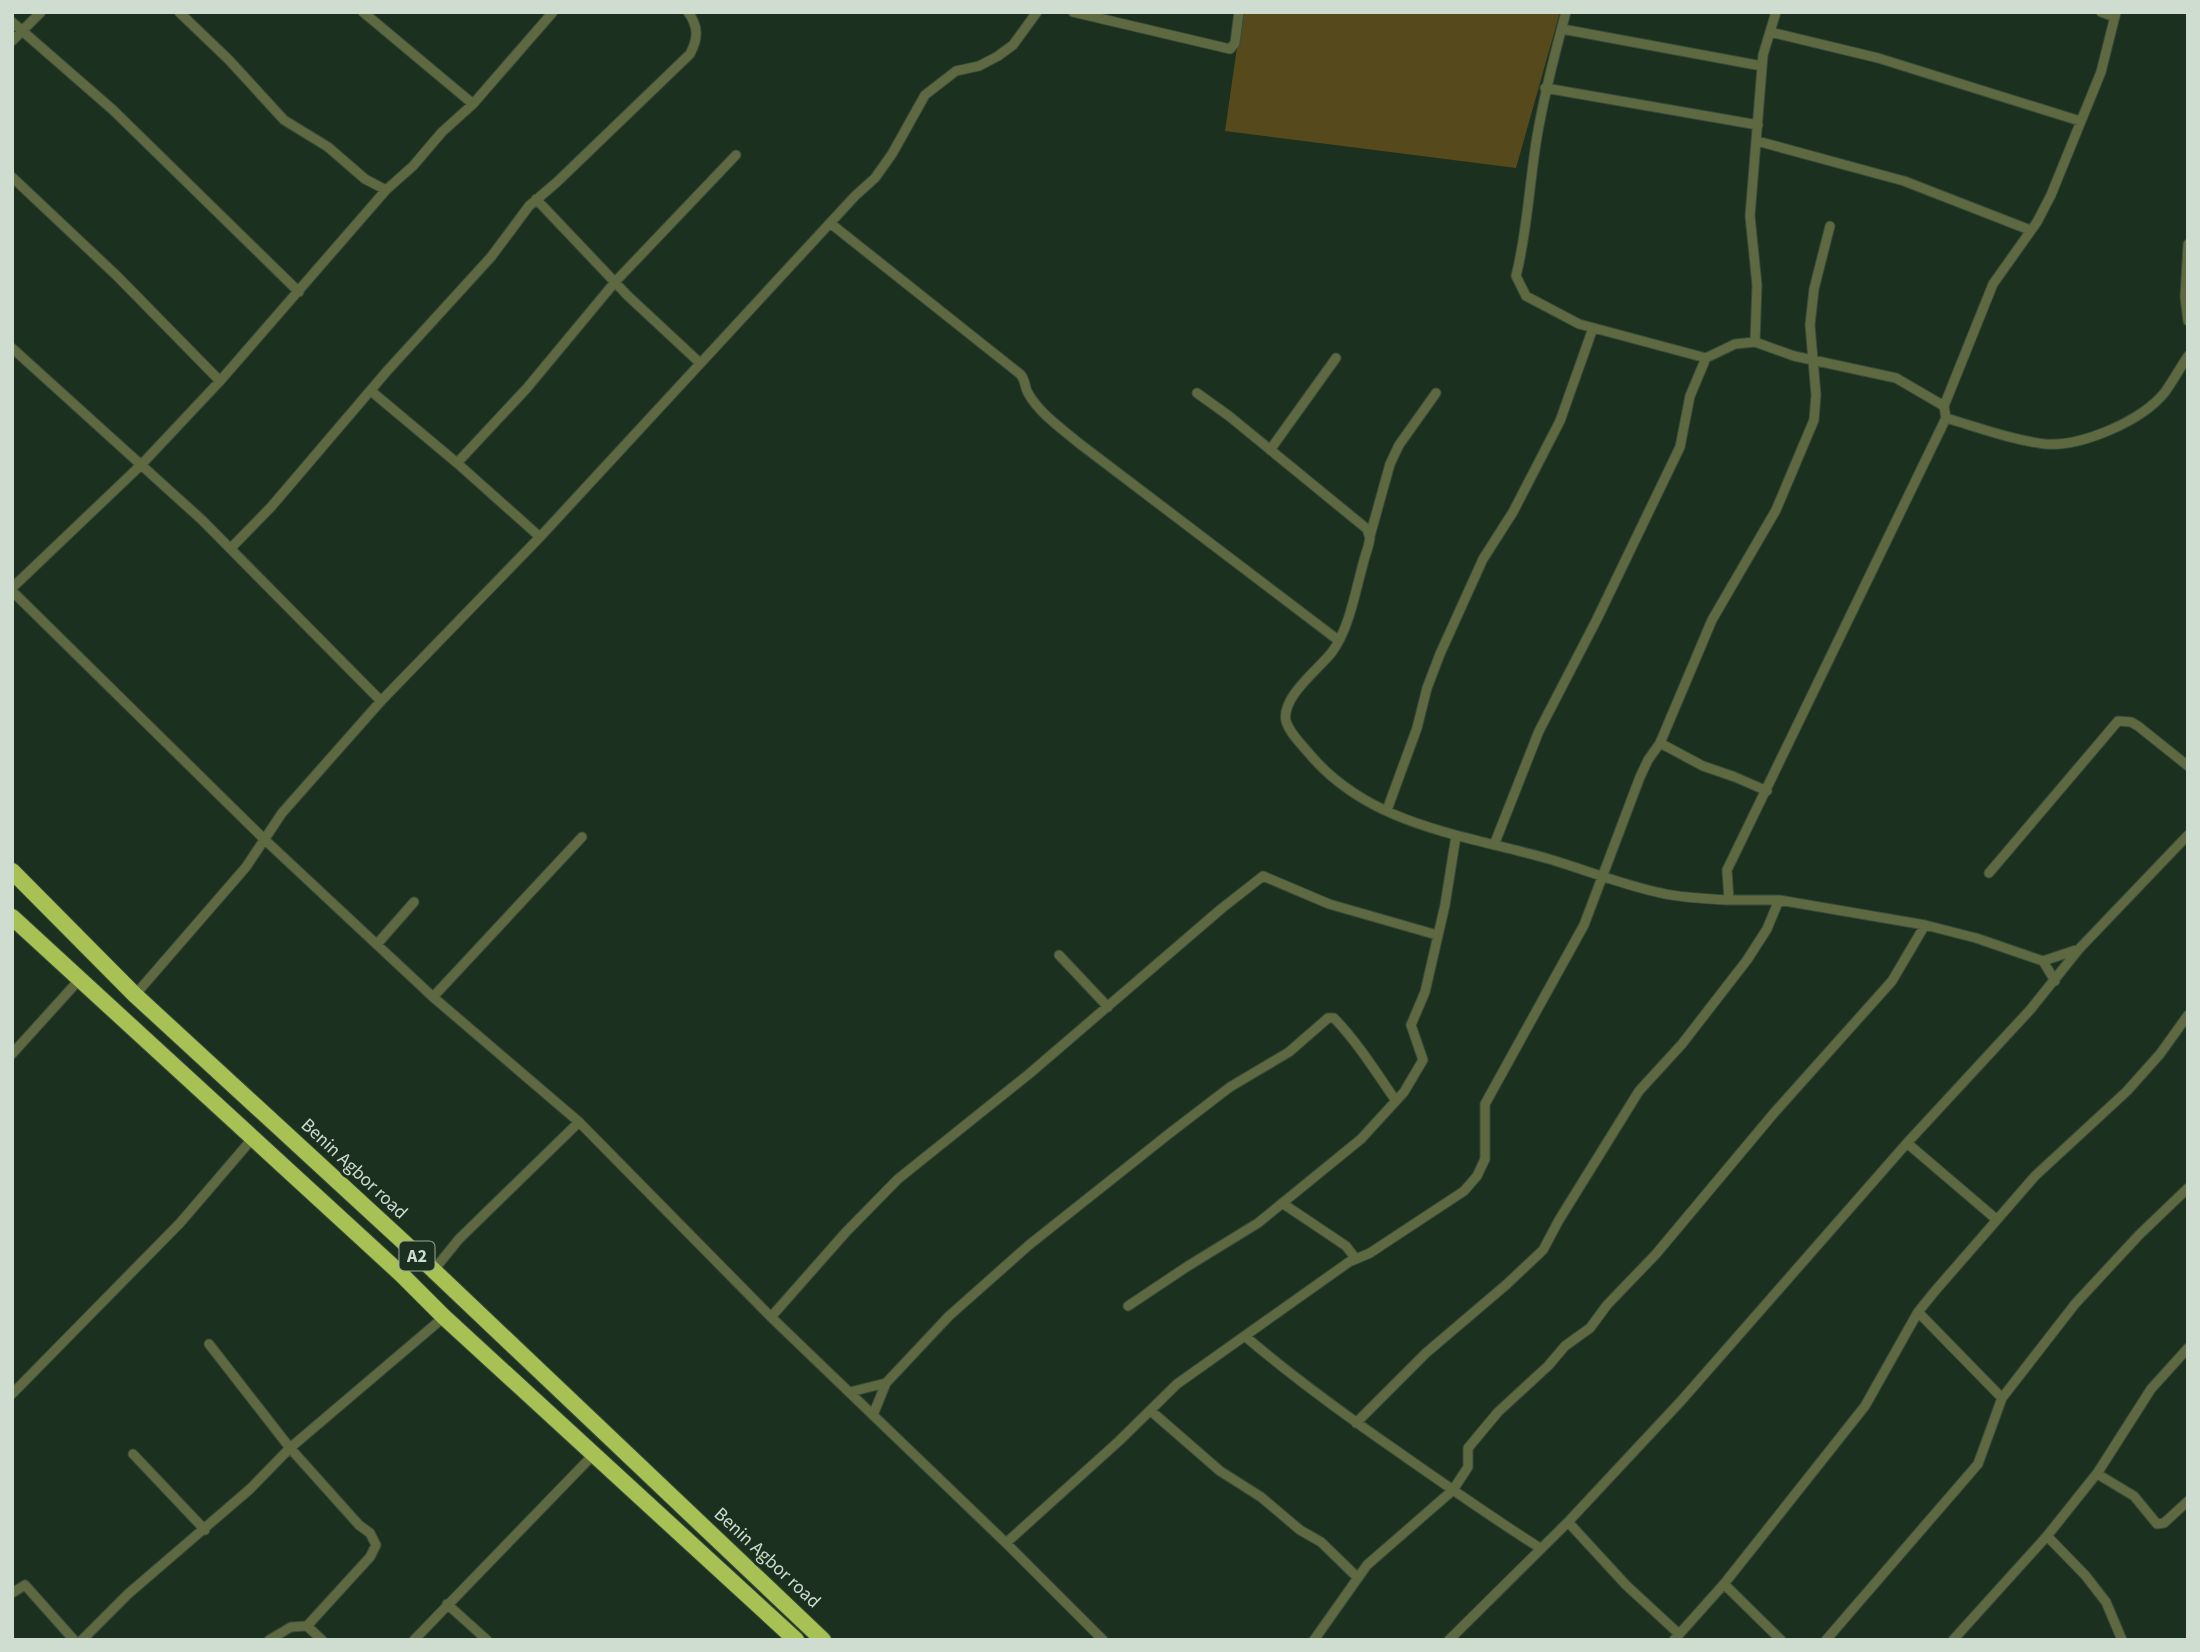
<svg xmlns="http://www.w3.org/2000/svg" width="2200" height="1652" font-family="'Source Sans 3',sans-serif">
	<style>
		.green { fill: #56491b }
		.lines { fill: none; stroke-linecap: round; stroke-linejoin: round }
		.street-casing { stroke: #384c3a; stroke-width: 11 }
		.highway-casing { stroke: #384c3a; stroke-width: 18 }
		.street { stroke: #5f6941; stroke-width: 9 }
		.highway { stroke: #a8c155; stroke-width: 16 }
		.labels { text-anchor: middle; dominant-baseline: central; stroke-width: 6; stroke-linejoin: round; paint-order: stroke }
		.shield { fill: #1b301e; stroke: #99a89b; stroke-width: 2 }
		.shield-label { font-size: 18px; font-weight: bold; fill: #cfdcd0 }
		.street-label { font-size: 19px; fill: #cfdcd0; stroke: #1b301e }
	</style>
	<rect width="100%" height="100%" fill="#1b301e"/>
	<path class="green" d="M1242,12H1560L1516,168L1225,131Z"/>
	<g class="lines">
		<defs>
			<path id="street" d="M179,12L229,60L284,120L328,147L365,179L386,190
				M363,12L473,104
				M1073,12L1230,49L1235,43L1239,12
				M1566,12C1554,56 1543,99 1536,143C1529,188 1527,233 1516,276L1526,296L1579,324L1706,358L1735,344L1755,342L1794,356L1896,378L1944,406L1946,418L1727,870L1729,900H1779L1925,925L1976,938L2043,961L2079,949
				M2101,12L2115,17
				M12,22L113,110L299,292
				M1562,29L1762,66
				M1770,32L1878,58L2080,121
				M12,41L41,12
				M1545,88L1758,125
				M1757,141L1904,181L2030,230
				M12,177L117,276L220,381
				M536,199L628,296L700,363
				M830,223L1020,374C1026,380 1024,386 1028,393C1039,413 1062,429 1080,444L1338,640
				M2188,244L2185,297L2188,321
				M1755,342L1757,285L1750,216L1763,55L1776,12
				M12,348L202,520L381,701L282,813L246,867L135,995
				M371,391L457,463L540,537L381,701
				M1197,393L1229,416L1367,529L1370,538L1368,547C1357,579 1352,625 1332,652C1319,669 1281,697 1286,721C1289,732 1300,743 1307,751C1368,826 1462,834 1549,859C1586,870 1623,885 1661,893C1682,898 1707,899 1729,900
				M1944,406L1993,284L2037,222L2051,195L2101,72L2116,12
				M1946,418C1977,427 2012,440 2045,444C2081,447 2142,421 2165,392C2173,381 2180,368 2188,356
				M1270,450L1336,358
				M457,463L527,388L615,282L736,155
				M1370,536L1390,464L1399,445L1436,393
				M540,537L855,196L875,178L892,154L925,95L956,71L979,66L998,56L1013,45L1037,12
				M231,548L271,507L387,371L491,257L529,206L557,182L690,54C698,39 699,27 688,12
				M12,588L141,465L220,381L386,190L413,166L442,132L473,104L553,12
				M12,591L265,840L433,997L579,1122L771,1317L1006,1543L1103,1640
				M1660,743L1712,620L1776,510L1814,420L1816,395L1810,325L1814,289L1830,226
				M1387,810L1417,728L1427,688L1440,654L1483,559L1513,512L1560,421L1593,328
				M1494,845L1539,731L1597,619L1680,447L1690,396L1706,358
				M1989,873L2118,721L2131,722L2138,726L2188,766
				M378,943L414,902
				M1059,955L1108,1007
				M2043,961L2055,981
				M433,997L582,837
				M12,1054L79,980
				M1907,1143L1996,1219
				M1282,1203L1346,1246L1356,1259
				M433,1271L459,1239L579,1122
				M1128,1306L1188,1266L1258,1223L1361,1139L1404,1092L1423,1060L1411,1025L1425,992L1445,905L1456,836
				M1918,1312L2002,1398
				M771,1317L846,1232L898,1179L1029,1074L1221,909L1263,876L1329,904L1437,935
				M1246,1337C1294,1378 1345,1415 1397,1451C1444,1484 1491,1517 1540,1548
				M209,1344L290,1448L359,1525L370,1533L376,1545L370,1557L307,1626
				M2188,1348L2151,1389L2098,1472L2099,1475L2134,1496L2157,1524L2164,1523L2188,1501
				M850,1392L886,1383
				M12,1394L180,1223L252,1139
				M1151,1411L1220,1471L1261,1497L1300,1530L1321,1542L1358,1578
				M873,1415L886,1383L949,1316L1029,1245L1170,1133L1230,1087L1289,1052L1328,1018H1334C1358,1043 1376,1072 1396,1101
				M1356,1423L1426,1353L1507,1284L1543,1250L1559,1220L1639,1091L1682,1044L1747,960L1767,929L1779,900
				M133,1454L205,1530
				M1568,1522L1626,1585L1679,1634
				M2047,1536L2085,1575L2106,1602L2122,1640
				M1006,1543L1119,1441L1177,1384L1349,1262L1370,1253L1464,1191L1477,1176L1485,1159V1104L1584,925L1640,777L1648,760L1660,743L1703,766L1735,777L1767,791
				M1724,1584L1781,1640
				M12,1593L25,1585L74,1640
				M447,1604L487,1640
				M82,1640L128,1594L250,1489L290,1448L444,1317
				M269,1640L291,1627L307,1626L322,1640
				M414,1640L594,1454
				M1314,1640L1367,1565L1453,1490L1468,1467V1448L1498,1412L1548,1366L1565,1346L1590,1328L1607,1305L1656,1254L1774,1113L1892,981L1925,925
				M1449,1640L1568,1522L1681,1401L1907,1143L2030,1010L2079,949L2188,835
				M1674,1640L1724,1584L1865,1406L1918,1312L1935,1291L2035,1176L2127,1091L2160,1054L2188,1015
				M1826,1640L1978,1464L2002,1398L2075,1304L2139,1235L2188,1188
				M1953,1640L2047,1536L2098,1472"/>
			<path id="highway" d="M12,871L135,995L410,1248L823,1640
				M12,917L402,1275L444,1317L796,1640"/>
		</defs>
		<use href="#street" class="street-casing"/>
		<use href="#highway" class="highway-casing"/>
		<use href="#street" class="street"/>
		<use href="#highway" class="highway"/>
	</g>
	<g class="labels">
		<rect class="shield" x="399.5" y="1241.5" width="35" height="29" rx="5"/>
		<g class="shield-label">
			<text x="417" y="1256">A2</text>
		</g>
		<g class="street-label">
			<text transform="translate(354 1169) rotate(43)">Benin Agbor road</text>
			<text transform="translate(767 1558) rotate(43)">Benin Agbor road</text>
		</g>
	</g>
	<rect width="2200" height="1652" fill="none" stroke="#cfdcd0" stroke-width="28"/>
</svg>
